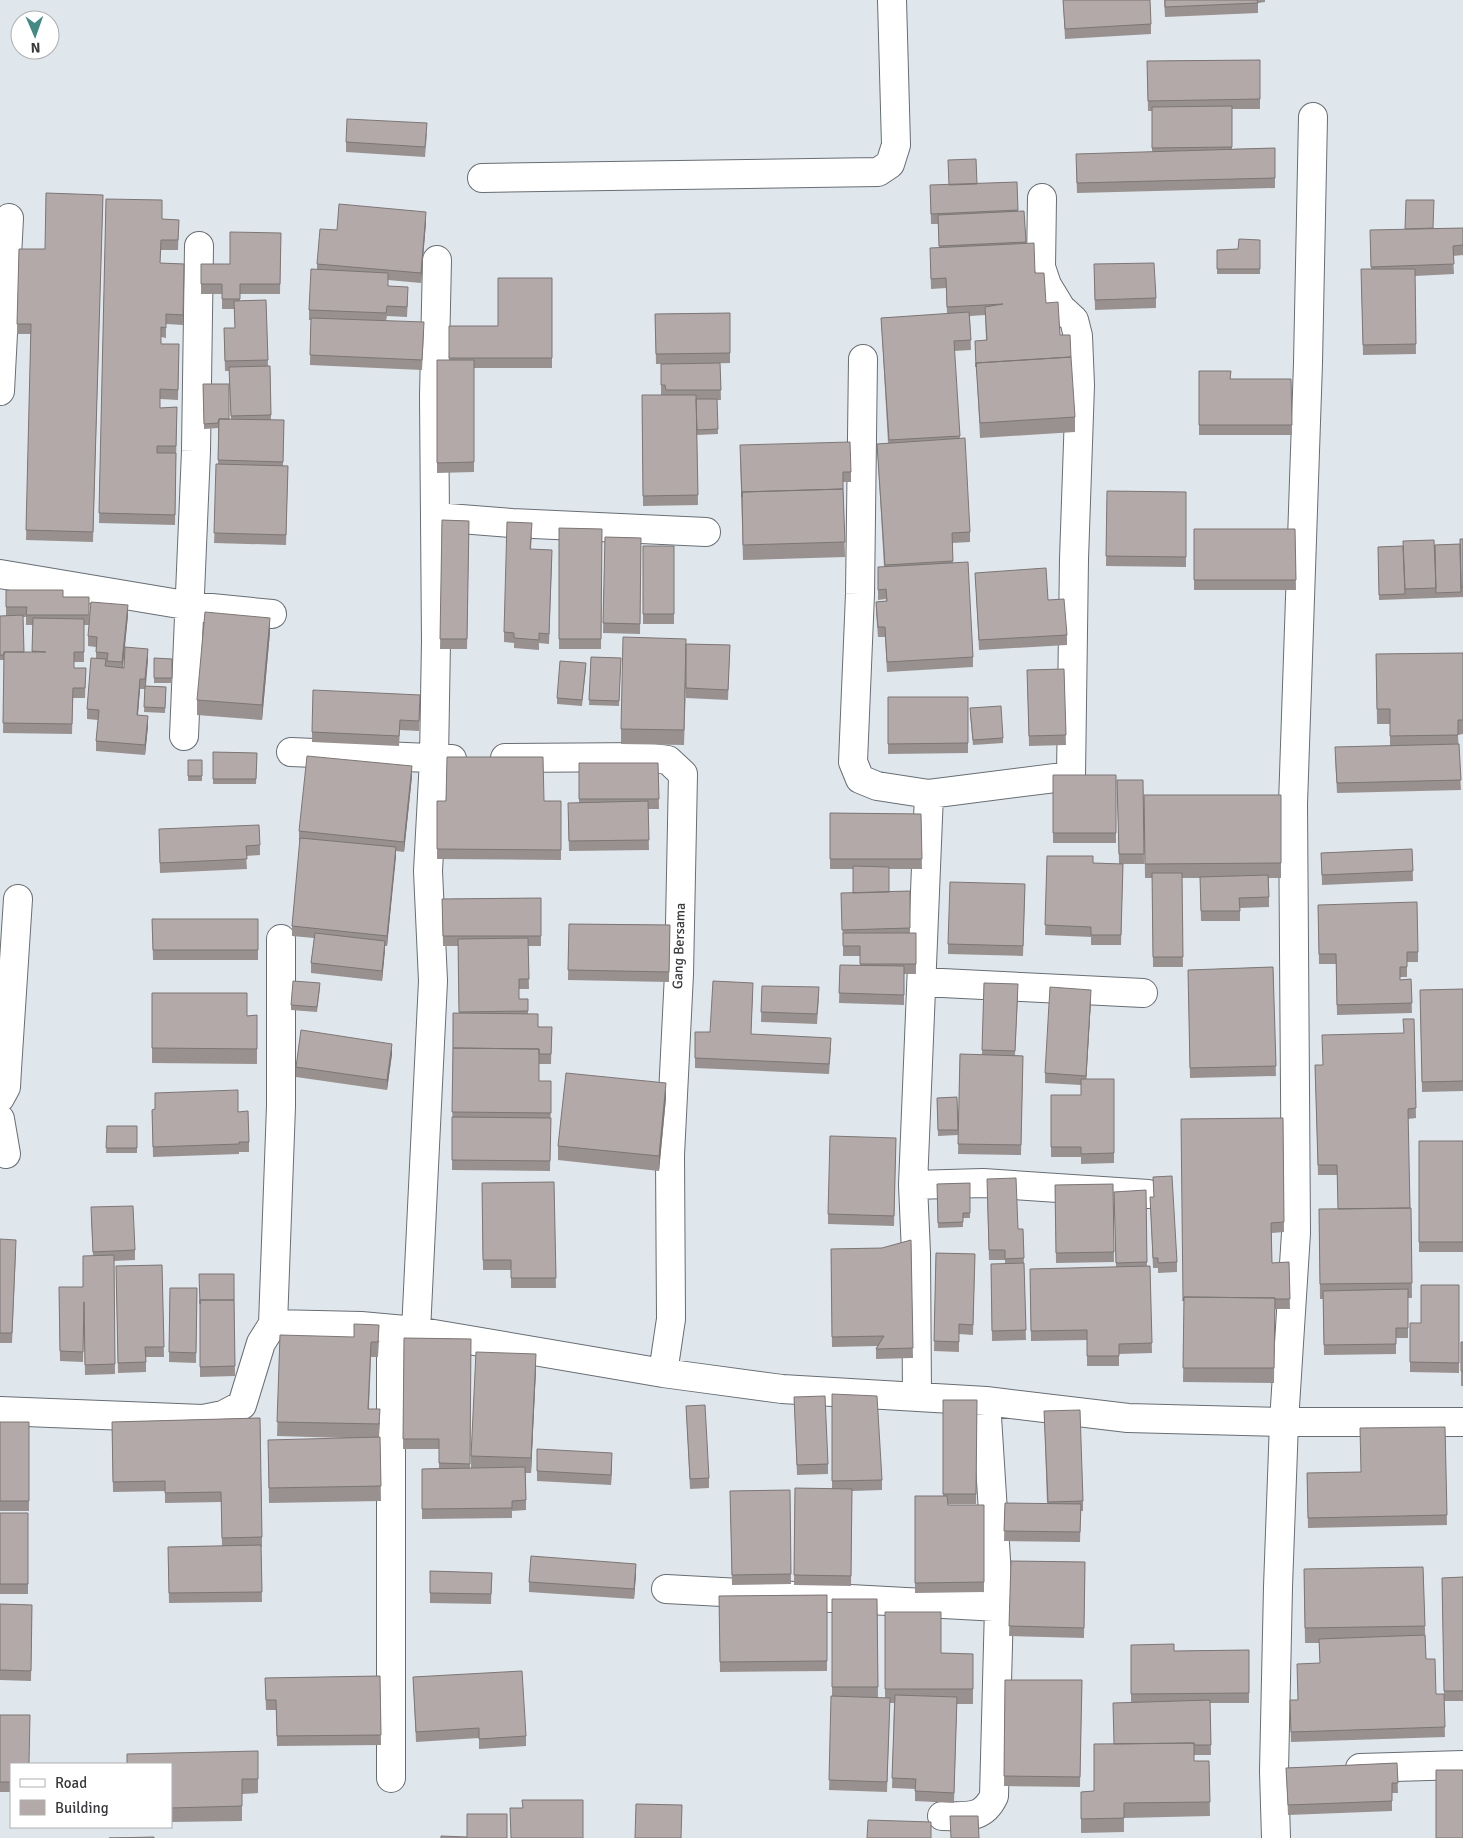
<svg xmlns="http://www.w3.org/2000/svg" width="1463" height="1838" font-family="Signika,sans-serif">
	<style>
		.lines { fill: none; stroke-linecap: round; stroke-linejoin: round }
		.minor-casing { stroke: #686e73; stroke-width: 30 }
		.minor { stroke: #fff; stroke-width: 28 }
		.wall { fill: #999190; fill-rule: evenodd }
		.shaded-wall { fill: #7d7676 }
		.building { fill: #b2a9a8; stroke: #7d7676 }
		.labels { text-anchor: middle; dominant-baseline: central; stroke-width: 4.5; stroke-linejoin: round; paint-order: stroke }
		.street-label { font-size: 14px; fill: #37393c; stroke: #fff }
	</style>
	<rect width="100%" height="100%" fill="#dfe6ec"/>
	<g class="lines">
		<defs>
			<path id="minor" d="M482,178L878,172L890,164L896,145L892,0
				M863,359L860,594L853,762L860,779L877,786L929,794L1071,776L1074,559L1080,385L1078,336L1074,320L1061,308L1047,285L1041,267L1042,198
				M0,391L9,218
				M435,517L512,523L706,532
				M0,574L191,606L272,614
				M184,736L196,451L199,246
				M291,752L452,759
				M505,758L645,757L668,760L683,774L679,974L670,1155L671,1319L663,1373
				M922,982L1143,993
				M0,1098L6,1087L7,1069L18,899
				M0,1119L6,1154
				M913,1185L983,1183L1148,1194
				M273,1324L281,1106V939
				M416,1331L433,981L428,871L434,759L436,641L434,396L437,260
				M917,1396L916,1253L913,1185L929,794
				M0,1411L203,1419L223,1415L242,1405L261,1343L273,1324L361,1326L416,1331L663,1373L782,1389L986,1401L1128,1418L1284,1422H1463
				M666,1589L999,1607
				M1360,1768L1463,1765
				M391,1778V1329
				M942,1816C966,1816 983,1820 994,1796L999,1607L986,1401
				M1276,1838L1274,1771L1278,1587L1284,1422L1296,1233L1293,804L1308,363L1313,117"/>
		</defs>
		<use href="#minor" class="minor-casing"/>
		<use href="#minor" class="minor"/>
	</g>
	<path class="wall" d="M1063,0L1151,24V34L1065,39Z
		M1164,0H1265V2L1258,3V13L1165,17Z
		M1260,60V109H1232V149L1275,148V188L1077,193L1076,164L1152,152V111H1148L1147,61Z
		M427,133L425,157L346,152V142Z
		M977,184L1018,210V212L1024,211L1026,244L1046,303L1060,335L1075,417V432L980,438L975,341L986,340L985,315L970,316L971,350L954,351L960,439L970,532V542L952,543L953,563L973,657V667L887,672L885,637H878L876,612V602L886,601V599L878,600V577L884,567L877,444L888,443L881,318L947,314L946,288L931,289L930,248H939L938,224H931L930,185Z
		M103,195L93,542L26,540L31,334H17L19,249H45Z
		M106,199L162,219L179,220L178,250H161L160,263L184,264L183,325L166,324V338L161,337V344H179L178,400L160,399V408L177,407L175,525L99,523Z
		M426,222L421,283L388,280V286L408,297L407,317L387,316L386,321L424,332L422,370L310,365L311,320H309V310L317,270V264L337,230Z
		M1433,228H1463V255L1453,256L1454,274L1415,276L1416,354L1363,355L1361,269H1371L1370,240Z
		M281,233L280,294H240V301L266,300L268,366H270L271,420H284L283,466H288L286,545L214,543L218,464V428L204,429L203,384L229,419H231L229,371H225L224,328H235L234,309H222V294H201V264H230Z
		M1260,240V274H1217V250L1238,249Z
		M1094,274L1156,298V308L1095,310Z
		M552,278V368H474V472L437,473V360H449V326H498Z
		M730,313V363L687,364L720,363L721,400H717L718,434L697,435L698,505L643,506L642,395H661V364H656L655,314Z
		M1199,371L1231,379H1291L1292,435H1199Z
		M740,455L851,472V482H843L845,557L743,560Z
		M1107,491L1186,492V567L1106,566Z
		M442,520L469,521L467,649H440Z
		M559,528L602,529L601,649H559Z
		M1194,529H1295L1296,590H1194Z
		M532,533L531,549L552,560L549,644L539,643V650L514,648V643L504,642V632Z
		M605,537L641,538L640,634L603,633Z
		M1463,539V597L1379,600L1378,547L1460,544Z
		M643,546H674V624H643Z
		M975,573L1048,600L1067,635V645L979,650Z
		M6,590L63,597H89V625H84V662H74V668H86L85,698H73L72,734L3,733L4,660H0V616H6ZM23,617H26V625H33L32,652H24Z
		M128,615L123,668L148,659L146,686L166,687L165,713L144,712L145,689H140L138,715L148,726L145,755L96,751V741L98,720L87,719V709L96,658V647L88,646V636Z
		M270,632L262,720L197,715V700Z
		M686,644L730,645L728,700L686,698V684L684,745L621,744V729Z
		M1463,653V734L1458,735L1461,790L1337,793L1335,757L1390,746V724H1377L1376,654Z
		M591,657L621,658L619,706L589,705Z
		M154,658L172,659V683H154Z
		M586,668L582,706L557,704V698Z
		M1064,669L1066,745L1029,746L1027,670Z
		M888,697H968V753L888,754Z
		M420,705L419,731L400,730L399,746L312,742V732Z
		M970,713L1003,738V743L973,745Z
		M213,752L257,753L256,784H213Z
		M188,760H202V781H188Z
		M579,763H658L659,809H648L649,850L569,851L568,813L579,803Z
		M1053,775H1116V843H1053Z
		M412,776L404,852L396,851L387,946H385L382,981L311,973V963L314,938L292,936V926L300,841H299V831Z
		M1117,780H1143L1144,864H1123L1121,945H1091V937L1045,935L1047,856L1093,863L1119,864Z
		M1144,795H1281V878H1269V907L1240,908V921H1201L1200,878H1182L1183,967H1153L1152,878H1145Z
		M437,801H561V860L437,859Z
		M830,813L921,814L922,869H889V892L910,891V933H916V974H904V1005L839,1003L840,965H860V956H843V940L841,903L853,893V869H830Z
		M159,839L260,845V855L246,856L247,869L160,873Z
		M1412,849L1413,881L1322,885L1321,853Z
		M1025,894L1023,956L948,954V944Z
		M541,898V946H528L529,989H519V999H528V1014L538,1027H552L551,1064H539V1081H551L550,1171L452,1170L453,1013H459L458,946H443L442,899Z
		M1318,905L1418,952V962H1407V977H1400V980L1411,979L1412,1013L1337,1015L1336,964H1319Z
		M152,919H258V960H153Z
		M569,924L670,925L669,982L568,980Z
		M1273,967L1276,1076L1190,1078L1188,970Z
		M984,983L1018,994L1015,1055L1023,1056L1021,1155L958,1154L960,1054L982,1055Z
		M762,986L819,997L817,1024L761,1022Z
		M320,988L317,1012L291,1010V1005Z
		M1463,989V1091L1422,1092L1420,990Z
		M152,993L247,1016L257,1015V1064L152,1063Z
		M753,993L751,1034L831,1048L829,1074L695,1068V1032H710Z
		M1091,1000L1086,1079H1114V1163L1081,1164V1157H1051V1095H1081V1085L1045,1083V1073Z
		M1414,1019L1416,1118L1408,1119L1410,1208H1411L1412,1298H1408V1338H1396V1354L1324,1355L1323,1299H1320L1319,1209H1338L1337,1175H1318L1315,1065H1323L1404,1033Z
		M392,1054L387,1090L296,1077V1067Z
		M957,1097L958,1135L938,1136L937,1098Z
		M666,1098L659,1171L558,1160V1146Z
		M152,1110L238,1112L249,1142V1152H239V1154L153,1157Z
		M1283,1118L1284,1232L1272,1233V1263L1289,1262L1290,1309H1275L1274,1383L1183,1382L1184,1311L1181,1119Z
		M107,1126H137V1153H106Z
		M896,1138L894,1226L828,1224V1214Z
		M1419,1141H1463V1252H1419Z
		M1153,1177L1177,1262V1272L1158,1273V1268H1153L1150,1197H1154Z
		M554,1182L556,1288H511V1270H483L482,1183Z
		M970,1183V1218H963V1227L938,1228L937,1184Z
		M1113,1184L1114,1262L1056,1263L1055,1185Z
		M987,1189L1018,1229H1023L1026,1340L992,1341L991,1264H1005V1260H989Z
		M1146,1190L1147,1266H1150L1152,1353L1119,1354V1366H1087V1340L1031,1341L1030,1269L1116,1267L1114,1192Z
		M91,1217L135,1250V1260L114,1261L115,1374L85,1375L84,1312L83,1362L60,1361L59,1287H83L93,1255Z
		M0,1239L16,1250L12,1343H0Z
		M911,1240L913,1358L876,1359V1349L877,1346L832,1347L831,1249L882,1248Z
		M936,1253L975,1254L973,1335L959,1334V1352L934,1351Z
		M162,1265L164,1357H146V1372L118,1373L116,1266Z
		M234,1274L235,1376L200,1377V1310Z
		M1459,1285V1373L1410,1372V1323H1421Z
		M170,1288H197L196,1363L169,1362Z
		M280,1335L379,1340L378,1357H371L369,1409L380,1423L379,1437H380L381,1501L269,1503L268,1454L346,1438L277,1436Z
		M404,1338L471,1339L470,1468H471V1456L536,1369L531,1473H526V1510L512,1511V1518L422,1519V1469L439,1468V1449H403Z
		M1461,1342H1463V1386H1461Z
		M832,1394L882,1480V1490L852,1491L851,1586L794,1585L795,1488L832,1489Z
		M794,1397L828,1464V1474L797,1475Z
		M943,1400H977L976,1504H948V1505H984V1592L915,1593V1496H943Z
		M686,1406L709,1478V1488L690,1489Z
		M1044,1411L1083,1501V1511H1081L1080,1542L1004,1541L1005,1503L1047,1504Z
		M260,1418L262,1537V1547H261L262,1602L169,1603L168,1547L222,1546L221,1502L165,1503V1491L113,1492L112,1422Z
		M0,1422H29V1511H0Z
		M1445,1427L1447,1525L1308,1528L1307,1473L1361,1472Z
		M612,1463L611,1485L537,1481V1471Z
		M790,1490L791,1584L732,1585L730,1491Z
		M0,1513H28V1594H0Z
		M1011,1561L1085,1562L1084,1638L1009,1636Z
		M1423,1567L1426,1659L1436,1694H1444L1442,1578L1463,1577V1701H1444L1445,1737L1291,1742L1290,1700H1298L1320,1663L1319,1643H1305L1304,1569Z
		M430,1571L492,1573L491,1604L430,1603Z
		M636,1574L634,1599L529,1592V1582Z
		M827,1595V1671L720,1672L719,1596Z
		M832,1599H877L878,1697H859L885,1698V1612L941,1653L973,1654V1704H957L954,1803L915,1801V1789L892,1788L894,1703H890L887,1792L829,1790L832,1696Z
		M0,1604L32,1605L31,1681L0,1680Z
		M1131,1645L1174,1651L1249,1650V1703H1210L1211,1755H1194V1761H1209L1210,1816L1124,1818V1832L1081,1833V1792L1094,1791L1131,1702Z
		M380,1676L381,1745L277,1746L276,1710H266L265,1678Z
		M413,1677L526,1736V1746L479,1749V1738L416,1742Z
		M1005,1680H1082L1080,1787L1004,1786Z
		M0,1715L11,1764V1792H0Z
		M258,1751V1793L242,1794V1821L171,1822V1764Z
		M1397,1763L1398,1793H1392V1811L1288,1815L1286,1768Z"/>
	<path class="shaded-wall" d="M426,212V222L421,283V273Z
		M128,605V615L122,672V662Z
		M270,618V632L262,720V705Z
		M148,649V659L145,689V679Z
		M140,679V689L137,725V715Z
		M148,716V726L145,755V745Z
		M412,766V776L404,852V842Z
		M396,847V857L387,946V936Z
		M385,941V951L382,981V971Z
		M1091,990V1000L1086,1086V1076Z
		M392,1044V1054L387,1090V1080Z
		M666,1083V1098L659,1171V1156Z
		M536,1354V1369L531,1473V1458Z
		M612,1453V1463L611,1485V1475Z
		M636,1564V1574L634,1599V1589Z"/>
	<path class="building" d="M1063,0H1150L1151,24L1065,29Z
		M1165,0H1257L1258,3L1165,7Z
		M1260,60V99L1148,101L1147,61Z
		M1232,106V147L1152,148V107Z
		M347,119L427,123L425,147L346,142Z
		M1275,148V178L1077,183L1076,154Z
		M976,159L977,184L949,185L948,160Z
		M1017,182L1018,210L931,214L930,185Z
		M46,193L103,195L93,532L26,530L31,324H17L19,249H45Z
		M106,199L162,200V219L179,220L178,240H161L160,263L184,264L183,315L166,314V328L161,327V344H179L178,390L160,389V408L177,407L176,446H157V453H176L175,515L99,513Z
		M1406,200H1434L1433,228L1405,229Z
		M339,204L426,212L421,273L317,264L320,229L337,230Z
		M1024,211L1026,242L939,246L938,215Z
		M1463,228V245L1453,246L1454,264L1371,267L1370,230Z
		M230,232L281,233L280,284H240V299H222V284H201V264H230Z
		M1239,239L1260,240V269H1217V250L1238,249Z
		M1034,243L1035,273H1044L1046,303L1058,302L1060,335H1070L1071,357L976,363V367L975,341L987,340L985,307L1003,304L947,307L946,278L931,279L930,248Z
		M1154,263L1156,298L1095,300L1094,264Z
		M311,269L388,273V286L408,287L407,307L387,306L386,313L309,310Z
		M1361,269H1415L1416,344L1363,345Z
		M498,278H552V358H449V326H498Z
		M266,300L268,360L225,361L224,328H235L234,301Z
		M969,312L971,340L954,341L960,436L889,440L881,318Z
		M730,313V353L656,354L655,314Z
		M311,318L424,322L422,360L310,355Z
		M1071,357L1075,417L980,423L976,363Z
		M437,360H474V462L437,463Z
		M720,363L721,390H666L665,385H661V364Z
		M270,366L271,415L231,416L229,367Z
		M1199,371H1231L1230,379H1291L1292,425H1199Z
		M203,384H229V419H219L218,423L204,424Z
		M642,395H696L698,495L643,496Z
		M696,399H717L718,429L697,430Z
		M219,419L284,420L283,462L218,460Z
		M965,438L970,532L952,533L953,561L885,565L877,444Z
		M850,442L851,472H843V489L742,492V497L740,445Z
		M216,464L288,466L286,535L214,533Z
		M843,489L845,542L743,545L742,492Z
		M1107,491L1186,492V557L1106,556Z
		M442,520L469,521L467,639H440Z
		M507,522L532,523L530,549L552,550L549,634L539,633V640L514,638V633L504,632Z
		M559,528L602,529L601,639H559Z
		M1194,529H1295L1296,580H1194Z
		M605,537L641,538L640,624L603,623Z
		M1460,539H1463V587H1461Z
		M1434,540L1436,588L1405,589L1403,541Z
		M1460,544L1461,592L1436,593L1435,545Z
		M643,546H674V614H643Z
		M1403,546L1405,594L1379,595L1378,547Z
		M968,562L973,657L887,662L885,627H878L876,602L887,601L886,589L878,590V567Z
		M1046,568L1048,600L1064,599L1067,635L979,640L975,573Z
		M6,590H63V597H89V615H26L27,607H6Z
		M91,602L128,605L122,662L107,661L108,653L96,652L97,637L88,636Z
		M205,612L270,618L262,705L197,700Z
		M23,615L24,652H4V655H0V616Z
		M33,618L84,619V652H74V668H86L85,688H73L72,724L3,723L4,652H46L32,651Z
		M623,637L686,639L684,730L621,729Z
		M686,644L730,645L728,690L686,688Z
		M125,647L148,649L145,679H140L137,715L148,716L145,745L96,741L99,710L87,709L91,658L106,659L105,666L124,668Z
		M1463,653V720H1458V735L1390,736V709H1377L1376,654Z
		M591,657L621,658L619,701L589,700Z
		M154,658L172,659V678H154Z
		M560,661L586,663L582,700L557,698Z
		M1064,669L1066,735L1029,736L1027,670Z
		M145,686L166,687L165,708L144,707Z
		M313,690L420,695L419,721L400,720L399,736L312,732Z
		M888,697H968V743L888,744Z
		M1001,706L1003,738L973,740L970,708Z
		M1459,744L1461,780L1337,783L1335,747Z
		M213,752L257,753L256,779H213Z
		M307,756L412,766L404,842L299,831Z
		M447,757H543L544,801H561V850L437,849V801H446Z
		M188,760H202V776H188Z
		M579,763H658L659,799H579Z
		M1053,775H1116V833H1053Z
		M1117,780H1143L1144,854H1119Z
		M1144,795H1281V863L1145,864Z
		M648,801L649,840L569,841L568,803Z
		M830,813L921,814L922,859H830Z
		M259,825L260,845L246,846L247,859L160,863L159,829Z
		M300,838L396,847L387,936L292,926Z
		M1412,849L1413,871L1322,875L1321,853Z
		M1047,856H1093V863L1123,864L1121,935H1091V927L1045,925Z
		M853,866L889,867V892L853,893Z
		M1152,873H1182L1183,957H1153Z
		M1268,875L1269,897L1239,898L1240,911H1201L1200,877Z
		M950,882L1025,884L1023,946L948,944Z
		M910,891V928L842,930L841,893Z
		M541,898V936H443L442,899Z
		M1417,902L1418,952H1407V967H1400V980L1411,979L1412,1003L1337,1005L1336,954H1319L1318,905Z
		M152,919H258V950H153Z
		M569,924L670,925L669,972L568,970Z
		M315,933L385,941L382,971L311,963Z
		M843,933H916V964H860V946H843Z
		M528,938L529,979H519V999H528V1011L459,1012L458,939Z
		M840,965L904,966V995L839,993Z
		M1273,967L1276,1066L1190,1068L1188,970Z
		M293,981L320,983L317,1007L291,1005Z
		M713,981L753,983L751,1034L831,1038L829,1064L695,1058V1032H710Z
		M984,983L1018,984L1015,1051L982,1050Z
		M762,986L819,987L817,1014L761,1012Z
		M1050,987L1091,990L1086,1076L1045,1073Z
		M1463,989V1081L1422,1082L1420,990Z
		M152,993H247V1016L257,1015V1049L152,1048Z
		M453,1013L538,1014V1027H552L551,1054H539V1049L453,1048Z
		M1403,1019H1414L1416,1108L1408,1109L1410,1208L1338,1209L1337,1165H1318L1315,1065H1323L1322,1035L1404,1033Z
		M301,1030L392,1044L387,1080L296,1067Z
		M453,1048L539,1049V1081H551V1113L452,1112Z
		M960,1054L1023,1056L1021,1145L958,1144Z
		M566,1073L666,1083L659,1156L558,1146Z
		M1081,1079H1114V1153L1081,1154V1147H1051V1095H1081Z
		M238,1090V1112L248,1111L249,1142H239V1144L153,1147L152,1110L155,1109V1093Z
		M957,1097L958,1130H938L937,1098Z
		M452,1117L551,1118L550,1161L452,1160Z
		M1283,1118L1284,1222L1271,1223L1272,1263L1289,1262L1290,1299H1275V1298L1184,1297L1183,1301L1181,1119Z
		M107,1126H137V1148H106Z
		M830,1136L896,1138L894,1216L828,1214Z
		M1419,1141H1463V1242H1419Z
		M1172,1176L1177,1262L1158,1263V1258H1153L1150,1197H1154L1153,1177Z
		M1016,1178L1018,1229H1023L1024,1258L1005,1259V1250H989L987,1179Z
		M554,1182L556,1278H511V1260H483L482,1183Z
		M970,1183V1213H963V1222L938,1223L937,1184Z
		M1113,1184L1114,1252L1056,1253L1055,1185Z
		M1146,1190L1147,1262L1116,1263L1114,1192Z
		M133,1206L135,1250L93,1252L91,1207Z
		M1411,1208L1412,1283L1320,1284L1319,1209Z
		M0,1239L16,1240L12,1333H0Z
		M911,1240L913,1348L876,1349L884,1336L832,1337L831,1249L882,1248Z
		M936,1253L975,1254L973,1325L959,1324V1342L934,1341Z
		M114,1255L115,1364L85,1365L84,1302L83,1352L60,1351L59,1287H83V1256Z
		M1024,1263L1026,1330L992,1331L991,1264Z
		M162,1265L164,1347H145L146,1362L118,1363L116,1266Z
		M1150,1266L1152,1343L1119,1344V1356H1087V1330L1031,1331L1030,1269Z
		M199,1274H234V1300H200V1304Z
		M1421,1285H1459V1363L1410,1362V1323H1421Z
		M170,1288H197L196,1353L169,1352Z
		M1408,1289V1328H1396V1344L1324,1345L1323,1291Z
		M1184,1297L1275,1298L1274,1368H1183Z
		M200,1300H234L235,1366L200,1367Z
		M354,1324L379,1325L378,1342H371L368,1409H380L379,1424L277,1422L280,1335L354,1337Z
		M404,1338L471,1339L470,1464L439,1463V1439H403Z
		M1461,1342H1463V1371H1461Z
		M476,1352L536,1354L531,1458L471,1456Z
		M832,1394L877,1396L882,1480L832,1481Z
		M825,1396L828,1464L797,1465L794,1397Z
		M943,1400H977L976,1494H943Z
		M705,1405L709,1478L690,1479L686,1406Z
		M1080,1410L1083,1501L1048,1502L1044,1411Z
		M260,1418L262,1537L222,1538L221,1492L165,1493V1481L113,1482L112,1422Z
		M0,1422H29V1501H0Z
		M1445,1427L1447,1515L1308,1518L1307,1473L1361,1472L1360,1428Z
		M380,1437L381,1486L269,1488L268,1440Z
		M537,1449L612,1453L611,1475L537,1471Z
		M525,1467L526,1500L512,1501V1508L422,1509V1469Z
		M795,1488L852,1489L851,1576L794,1575Z
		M790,1490L791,1574L732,1575L730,1491Z
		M915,1496H947L948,1505H984V1582L915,1583Z
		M1005,1503L1081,1504L1080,1532L1004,1531Z
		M0,1513H28V1584H0Z
		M261,1545L262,1592L169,1593L168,1547Z
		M531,1556L636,1564L634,1589L529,1582Z
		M1011,1561L1085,1562L1084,1628L1009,1626Z
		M1423,1567L1425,1626L1305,1628L1304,1569Z
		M430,1571L492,1573L491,1594L430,1593Z
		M1463,1577V1691H1444L1442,1578Z
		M827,1595V1661L720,1662L719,1596Z
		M832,1599H877L878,1687H832Z
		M0,1604L32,1605L31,1671L0,1670Z
		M885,1612H941V1653L973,1654V1689H885Z
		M1425,1635L1426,1659H1435L1436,1694H1444L1445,1727L1291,1732L1290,1700H1298L1297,1664L1320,1663L1319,1639Z
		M1174,1644V1651L1249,1650V1693L1131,1694V1645Z
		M522,1671L526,1736L479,1739V1728L416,1732L413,1677Z
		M380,1676L381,1735L277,1736L276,1700H266L265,1678Z
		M1005,1680H1082L1080,1777L1004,1776Z
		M895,1695L957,1697L954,1793L915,1791L916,1779L892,1778Z
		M831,1696L890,1698L887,1782L829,1780Z
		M1210,1700L1211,1745H1194V1743L1114,1744L1113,1703Z
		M0,1715H30L29,1764H11V1782H0Z
		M1194,1743V1761H1209L1210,1802L1124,1803V1818L1081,1819V1792L1094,1791V1744Z
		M258,1751V1779H242V1806L171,1808V1764H127V1754Z
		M1397,1763L1398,1783H1392V1801L1288,1805L1286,1768Z
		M1436,1770H1463V1838H1436Z
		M522,1800H583V1838H511L510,1808H523Z
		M636,1804L682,1805L681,1838H635Z
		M467,1814H507V1838H441V1836L467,1837Z
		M950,1816H978L979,1838H951Z
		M868,1820L931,1822V1838H867Z
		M154,1837V1838H109Z"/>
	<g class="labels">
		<g class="street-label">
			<text transform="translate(679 946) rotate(-88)">Gang Bersama</text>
		</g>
	</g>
	<rect x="10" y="1763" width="162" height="65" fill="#ffffff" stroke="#afb0b1"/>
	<rect x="20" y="1779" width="25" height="8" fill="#ffffff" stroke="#afb0b1"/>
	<text x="55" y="1788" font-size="15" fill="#37393c">Road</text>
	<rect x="20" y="1800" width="25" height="15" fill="#b2a9a8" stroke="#afb0b1"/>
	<text x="55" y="1813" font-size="15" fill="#37393c">Building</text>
	<g transform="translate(35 35) rotate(178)"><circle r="24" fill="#ffffff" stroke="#afb0b1"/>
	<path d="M0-4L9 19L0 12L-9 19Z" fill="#438a85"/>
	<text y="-8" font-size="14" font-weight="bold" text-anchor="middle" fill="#37393c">N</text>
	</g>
</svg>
